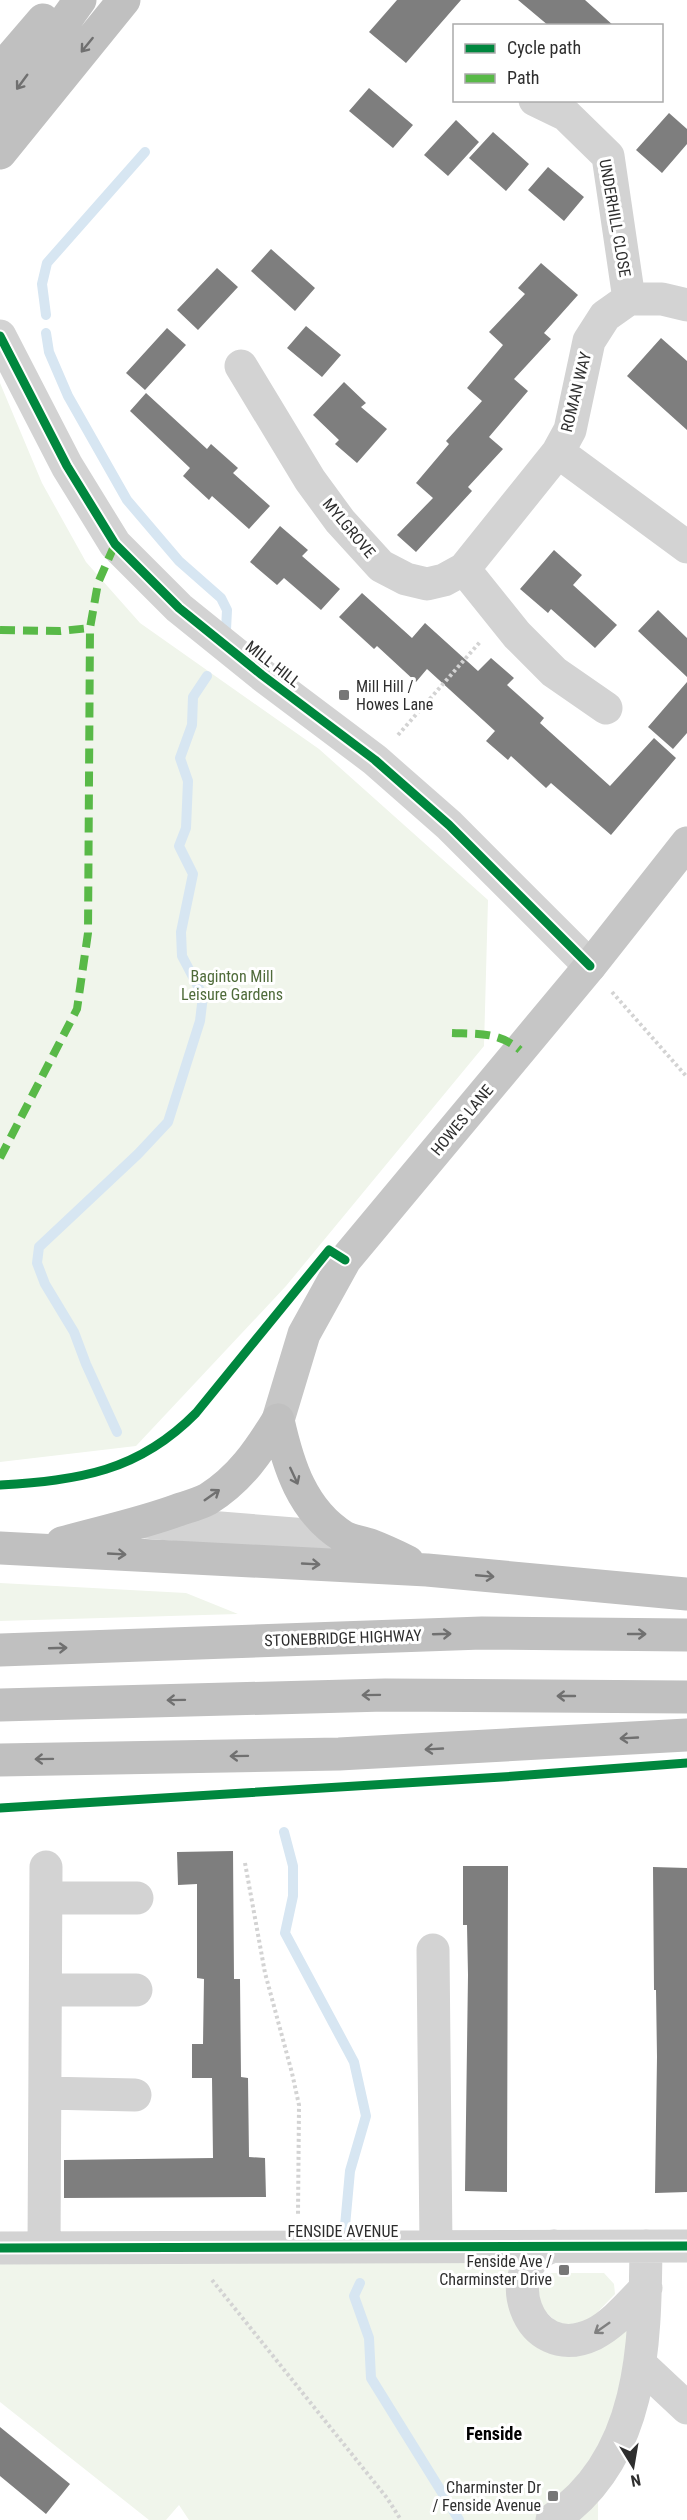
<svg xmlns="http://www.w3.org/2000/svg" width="687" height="2520" font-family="'Roboto Condensed',sans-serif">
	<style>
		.green { fill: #f0f5eb }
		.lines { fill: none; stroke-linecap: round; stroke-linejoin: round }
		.stream { stroke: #d7e6f2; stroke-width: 10 }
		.building { fill: #7e7e7e }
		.path { stroke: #d3d3d3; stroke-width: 4; stroke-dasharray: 3 3; stroke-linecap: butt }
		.minor { stroke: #d3d3d3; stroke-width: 33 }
		.major { stroke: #c6c6c6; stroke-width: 33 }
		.highway { stroke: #c0c0c0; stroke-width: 33 }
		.quiet { stroke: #58b947; stroke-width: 8; stroke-dasharray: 15 8; stroke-linecap: butt }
		.cycleway-casing { stroke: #fff; stroke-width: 13 }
		.cycleway { stroke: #00873e; stroke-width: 9 }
		.oneway { stroke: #707070 }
		.oneway2 { stroke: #808080 }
		.poi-dot { fill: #777; stroke: #fff; stroke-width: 2 }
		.labels { text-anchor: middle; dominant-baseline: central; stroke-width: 6; stroke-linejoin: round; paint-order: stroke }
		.street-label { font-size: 16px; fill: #2e2e2e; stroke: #fff }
		.poi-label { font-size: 16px; fill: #2e2e2e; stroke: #fff; text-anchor: end }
		.park-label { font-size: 16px; fill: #4f6b3a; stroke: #fff }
		.neighbourhood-label { font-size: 18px; font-weight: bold; fill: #000; stroke: #fff }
	</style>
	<rect width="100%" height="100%" fill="#fff"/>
	<path class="green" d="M0,383L42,483L86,562L140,623L319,749L488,900L484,1046L286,1286L136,1446L0,1462Z
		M0,1583L186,1593L238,1614L0,1621Z
		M554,2246L524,2280L560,2340L646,2288L598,2478V2520H189L179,2505L166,2520H149L0,2402V2248Z
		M539,2273H604L614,2284L615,2294L589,2321L561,2326L537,2304Z"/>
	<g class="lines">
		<path class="stream" d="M46,315L42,284L47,263L145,152
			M46,333L49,352L68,396L127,500L179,561L221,598L227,610L226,630
			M117,1432L86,1364L74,1332L45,1284L37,1263L39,1247L138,1154L168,1122L200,1021L203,996L182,956L181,932L193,874L179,846L186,828L188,781L180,758L192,725L193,697L207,676
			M284,1832L293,1866V1896L285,1933L354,2062L366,2116L350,2171L345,2226
			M360,2283L354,2296L369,2338L371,2378L459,2520"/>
	</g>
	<path class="building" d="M397,0H461L406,63L369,32Z
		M518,0H585L614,26H549Z
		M369,88L413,125L393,148L349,111Z
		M669,113L687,129V144L662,173L636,150Z
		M456,120L479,142L448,176L424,155Z
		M493,132L529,164L506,191L469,158Z
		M548,167L584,197L564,221L528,190Z
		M271,249L315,288L295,311L251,271Z
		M541,263L578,295L544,333L551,339L514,379L528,391L489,437L503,449L468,487L472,491L416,552L397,535L433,498L416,483L449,444L446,441L482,401L467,388L503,345L489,332L525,294L518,288Z
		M217,268L238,287L198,330L177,310Z
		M306,326L341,355L322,377L287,348Z
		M167,328L186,345L145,390L126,373Z
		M661,338L687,361V430L627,376Z
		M344,382L366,403L361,407L387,429L357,463L335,444L339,440L313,415Z
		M146,393L207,449L211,444L238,468L233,473L270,506L249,529L212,496L209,500L183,476L190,468L130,411Z
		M280,526L308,550L302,556L340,589L321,610L284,578L277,585L250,562Z
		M554,550L582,575L573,585L617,625L595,648L551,609L548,613L520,589Z
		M362,593L412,638L425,623L478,671L491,658L514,678L507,685L544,718L540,723L610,786L654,738L676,758L611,835L551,783L546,788L511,756L508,760L486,741L495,731L427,669L416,682L377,646L374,649L339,617Z
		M658,610L687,638V677L638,631Z
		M687,682V733L673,749L648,727Z
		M233,1851L234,1979H240L241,2077L248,2078L249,2157L265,2158L266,2197L64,2198V2160L213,2158L212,2078H192V2044H203L204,1979L197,1978V1884L178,1885L177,1852Z
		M463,1866H508L507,2192L465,2191L468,1975L467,1925H463Z
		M653,1867L687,1868V2192L655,2193L657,2057L656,1990H654Z
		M0,2427L70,2484L46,2514L0,2476Z"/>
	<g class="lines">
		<path class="path" d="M398,735L480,642
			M612,992L687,1077
			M0,1485C49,1482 104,1479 147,1453C197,1424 235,1365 272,1320
			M245,1863L265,1973L292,2073L299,2105L298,2216
			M212,2280L387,2498L401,2520"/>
		<path class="minor" d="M535,100L566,115L608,156L629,299
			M0,336L67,466L115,544L179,608L262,675L375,760L449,825L590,966
			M241,366L310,480L340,521L381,566L406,579L427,584L444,580L464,569L517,635L554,672L606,708
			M558,452L687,547
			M464,569L558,452L570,430L589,341L605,316L629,299H662L687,305
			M145,1522L345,1538
			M46,1898H137
			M433,1950L436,2246
			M46,1990H136
			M45,2093L135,2095
			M554,2246C495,2262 525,2367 594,2334C614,2324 630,2304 646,2288
			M0,2248L687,2246
			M44,2248L46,1867
			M641,2365L687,2408
			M552,2520C644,2459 645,2345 646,2246"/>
		<path class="major" d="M278,1420L304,1334L345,1260L590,966L687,843"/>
		<path class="highway" d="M0,70L43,20
			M0,112L80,0
			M0,153L124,0
			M278,1420C288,1465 302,1511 344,1537C352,1541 362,1542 370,1545C383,1550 396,1556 408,1562
			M62,1543C101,1532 140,1524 178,1510C187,1507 199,1504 208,1499C240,1479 259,1451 278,1420
			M0,1548L427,1570L687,1594
			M0,1650L482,1633L687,1635
			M0,1705L385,1695L687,1697
			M0,1760L339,1754L687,1735"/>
		<path class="quiet" d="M0,630L60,631L90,628
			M452,1033C479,1034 499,1032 520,1050
			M0,1158L77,1009L88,933L90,628L98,583L115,544"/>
		<defs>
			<path id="cycleway" d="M0,336L67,466L115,544L179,608L262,675L375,760L449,825L590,966
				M0,1485C79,1480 138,1472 196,1413L329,1250L345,1260
				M0,1808L502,1777L687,1763
				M0,2248L687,2246"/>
		</defs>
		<use href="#cycleway" class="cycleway-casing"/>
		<use href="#cycleway" class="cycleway"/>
	</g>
	<defs><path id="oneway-shaft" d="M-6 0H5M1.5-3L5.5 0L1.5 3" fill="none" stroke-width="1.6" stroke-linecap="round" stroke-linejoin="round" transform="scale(1.5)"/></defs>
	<g class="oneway">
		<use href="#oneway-shaft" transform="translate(87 45) rotate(129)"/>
		<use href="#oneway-shaft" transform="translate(22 82) rotate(126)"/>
		<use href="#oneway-shaft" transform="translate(294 1476) rotate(65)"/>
		<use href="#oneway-shaft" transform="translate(212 1495) rotate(-35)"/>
		<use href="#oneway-shaft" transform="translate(117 1554) rotate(3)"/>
		<use href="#oneway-shaft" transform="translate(311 1564) rotate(3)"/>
		<use href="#oneway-shaft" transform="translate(485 1576) rotate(5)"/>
		<use href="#oneway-shaft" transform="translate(442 1634) rotate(-2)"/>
		<use href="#oneway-shaft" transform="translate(637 1634)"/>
		<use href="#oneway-shaft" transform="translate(58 1648) rotate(-2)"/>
		<use href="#oneway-shaft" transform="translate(371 1695) rotate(179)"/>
		<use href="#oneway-shaft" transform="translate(566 1696) rotate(-180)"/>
		<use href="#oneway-shaft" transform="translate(176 1700) rotate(179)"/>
		<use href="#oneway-shaft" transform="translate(629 1738) rotate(177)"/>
		<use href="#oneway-shaft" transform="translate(434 1749) rotate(177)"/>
		<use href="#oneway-shaft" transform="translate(239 1756) rotate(179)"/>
		<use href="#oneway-shaft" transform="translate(44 1759) rotate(179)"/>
	</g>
	<use class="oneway2" href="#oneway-shaft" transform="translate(602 2328) rotate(145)"/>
	<g class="poi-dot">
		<rect x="338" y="689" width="12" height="12" rx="3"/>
		<rect x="558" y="2264" width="12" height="12" rx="3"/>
		<rect x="547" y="2490" width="12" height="12" rx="3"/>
	</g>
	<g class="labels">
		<g class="street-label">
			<text transform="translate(615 218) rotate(80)">UNDERHILL CLOSE</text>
			<text transform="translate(576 392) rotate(-76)">ROMAN WAY</text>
			<text transform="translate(349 528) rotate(50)">MYLGROVE</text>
			<text transform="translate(273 664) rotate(38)">MILL HILL</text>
			<text transform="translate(462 1120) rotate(-50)">HOWES LANE</text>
			<text transform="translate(343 1638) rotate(-2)">STONEBRIDGE HIGHWAY</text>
			<text x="343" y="2231">FENSIDE AVENUE</text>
		</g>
		<g class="poi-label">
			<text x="356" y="686" text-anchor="start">Mill Hill /<tspan x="356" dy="18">Howes Lane</tspan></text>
			<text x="552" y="2261">Fenside Ave /<tspan x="552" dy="18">Charminster Drive</tspan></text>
			<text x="541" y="2487">Charminster Dr<tspan x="541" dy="18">/ Fenside Avenue</tspan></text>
		</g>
		<g class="park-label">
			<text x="232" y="976">Baginton Mill<tspan x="232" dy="18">Leisure Gardens</tspan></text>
		</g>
		<g class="neighbourhood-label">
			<text x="494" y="2433">Fenside</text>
		</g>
	</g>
	<rect x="453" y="24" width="210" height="78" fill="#ffffff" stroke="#ababab" stroke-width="1.5"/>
	<rect x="465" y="44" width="30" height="9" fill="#00873e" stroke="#ababab" stroke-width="1.5"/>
	<text x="507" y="54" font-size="18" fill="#2e2e2e">Cycle path</text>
	<rect x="465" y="74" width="30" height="9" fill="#58b947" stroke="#ababab" stroke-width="1.5"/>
	<text x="507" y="84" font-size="18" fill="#2e2e2e">Path</text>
	<g transform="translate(633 2466) rotate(169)" stroke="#ffffff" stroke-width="4.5" paint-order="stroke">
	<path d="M0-4.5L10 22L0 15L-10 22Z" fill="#2e2e2e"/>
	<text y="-9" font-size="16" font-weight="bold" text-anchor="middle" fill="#2e2e2e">N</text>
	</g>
</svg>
